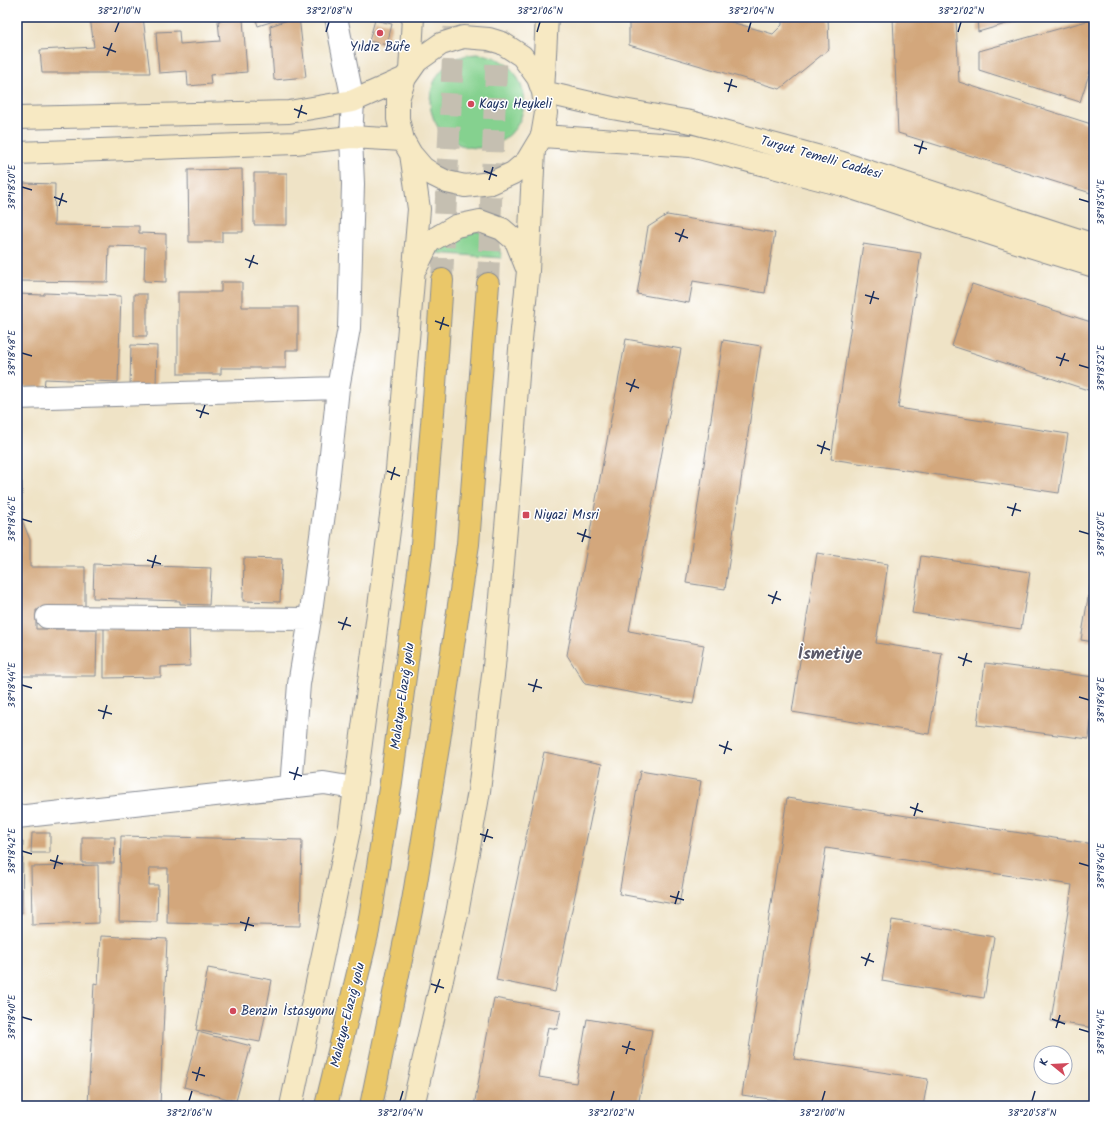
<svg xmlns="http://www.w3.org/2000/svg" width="1111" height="1123" font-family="Kalam,sans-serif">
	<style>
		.green { fill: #85d18f; stroke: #508076 }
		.building { fill: #d3a77c }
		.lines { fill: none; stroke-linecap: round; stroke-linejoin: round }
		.highway-tunnel { stroke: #c5bfb1; stroke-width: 22; stroke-dasharray: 22 11; stroke-linecap: butt }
		.street-casing { stroke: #858992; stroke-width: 24 }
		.secondary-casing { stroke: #858992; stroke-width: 24 }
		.highway-casing { stroke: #858992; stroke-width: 24 }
		.street { stroke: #fff; stroke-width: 22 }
		.secondary { stroke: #f7e9c3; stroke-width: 22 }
		.highway { stroke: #eac769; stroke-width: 22 }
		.ticks { fill: none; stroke: #1b2f5e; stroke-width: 1.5 }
		.poi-dot { fill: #d1495b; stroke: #fff; stroke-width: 1.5 }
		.labels { text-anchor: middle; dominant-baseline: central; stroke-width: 3; stroke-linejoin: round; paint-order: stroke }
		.poi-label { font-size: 13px; fill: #1b2f5e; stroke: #fff; text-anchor: start }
		.street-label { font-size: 13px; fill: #1b2f5e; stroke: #fff }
		.district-label { font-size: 17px; font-weight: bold; fill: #5b5968; stroke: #fff }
		.neatline { fill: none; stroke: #1b2f5e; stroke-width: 1.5 }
		.ticks-label { font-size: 10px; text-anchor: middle; fill: #1b2f5e }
	</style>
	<rect width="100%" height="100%" fill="#fff"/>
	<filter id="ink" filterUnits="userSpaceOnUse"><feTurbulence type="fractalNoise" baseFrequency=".025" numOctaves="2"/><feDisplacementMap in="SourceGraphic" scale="8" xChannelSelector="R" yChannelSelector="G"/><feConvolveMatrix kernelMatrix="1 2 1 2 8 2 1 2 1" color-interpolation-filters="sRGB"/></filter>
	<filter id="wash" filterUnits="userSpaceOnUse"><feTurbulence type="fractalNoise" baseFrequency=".012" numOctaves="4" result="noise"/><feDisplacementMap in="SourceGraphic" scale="16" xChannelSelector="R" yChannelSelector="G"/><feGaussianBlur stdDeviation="0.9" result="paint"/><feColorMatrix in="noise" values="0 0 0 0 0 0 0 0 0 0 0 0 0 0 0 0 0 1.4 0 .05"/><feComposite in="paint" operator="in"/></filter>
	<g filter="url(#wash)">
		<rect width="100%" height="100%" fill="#efe3c6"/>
		<path class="green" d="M430 101a47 47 0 1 1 94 0a47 47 0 1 1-94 0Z
			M465,228C487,234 495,234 502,258L435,253L439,244Z"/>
		<g id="blocks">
			<path class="building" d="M90,17H143L150,73H42L40,50L94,47Z
				M255,17H286L258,26Z
				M297,17H299L306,77L274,80L270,26Z
				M629,17H714L773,34L782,25V17H828L829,49L780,89L629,45Z
				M893,17H956L959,82L1091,124L1094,116V194L898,133Z
				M977,17H1030L978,32Z
				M243,19L247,72L210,75L211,84L188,86L187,71L159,73L156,32L179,31L180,44L220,41L218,21Z
				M1094,19V59L1080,102L979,70V51Z
				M375,20L392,24L387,45L369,41Z
				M242,169L243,232H222V242H189L188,170Z
				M254,173H287V225H254Z
				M17,182H23V183L55,184L54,225L139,226V233L166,234V282L144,281L145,247L109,246L108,282L17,281Z
				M667,215L775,233L765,293L693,281L689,303L637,294L648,227Z
				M863,244L921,253L898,408L1068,434L1059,493L831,459Z
				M221,282H242V307H298V350H286V368H221V374H178V292H221Z
				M972,284L1094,323V392L952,346Z
				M44,293L121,296L118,382L45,379L44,388L17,387V294L44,295Z
				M134,294H147V336H134Z
				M626,339L681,349L629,631L704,645L693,704L585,684L567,655Z
				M723,340L761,346L725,589L686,583Z
				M131,345L157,346L156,386H130Z
				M17,482H22V520L30,540V567H85V610H36V629H97L96,676H17Z
				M817,553L888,564L876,643L942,653L929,734L792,712Z
				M921,556L1030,572L1021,629L912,613Z
				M244,558L282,559L280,602L243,601Z
				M94,564L211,568L209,605L180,604V601L93,598Z
				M1091,580L1094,581V642L1081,640Z
				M189,626L190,666L161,667V677L104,678V628Z
				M985,663L1094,677V697L1089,739L977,725Z
				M544,752L602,764L555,992L496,980Z
				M640,771L701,781L679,905L619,894Z
				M787,798L1094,844V1028L1051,1021L1072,885L826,848L794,1059L928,1079L923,1106H817L742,1095Z
				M32,833H50V853H31Z
				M121,836L302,840L300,926L167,923L168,868H150L149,885H158L157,922L119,921Z
				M82,837H115L114,863H82Z
				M17,841H23L22,913H17Z
				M98,865L99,923L32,925L31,867Z
				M892,920L994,937L984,998L882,981Z
				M101,936L167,939L160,1106H88L94,983L98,984Z
				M208,968L272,980L260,1042L196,1030Z
				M494,998L561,1010L557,1029L548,1027L539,1077L576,1083L587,1019L652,1030L638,1106H474Z
				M198,1032L251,1046L236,1101L184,1087Z"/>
		</g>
	</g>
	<g filter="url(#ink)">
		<use href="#blocks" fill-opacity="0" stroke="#858992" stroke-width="1"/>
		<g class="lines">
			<path class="highway-tunnel" d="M442,280L455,17
				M488,284L498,17"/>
			<defs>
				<path id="street" d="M17,398L338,388
					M47,617L310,619
					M291,787L299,684L310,619L328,483L338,388L349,328L353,184L351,137L353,101L336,17
					M17,817L324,783L354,788"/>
				<path id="secondary" d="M410,71L413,17
					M543,92L612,108L691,122L839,162L1094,245
					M543,92L538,78L522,56L502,43L489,39L463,37L441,44L417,61L405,78L398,99V119L403,140L411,154L423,168L435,176L447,182L465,186L491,183L513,173L527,161L542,136L546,113L543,92L547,17
					M17,118L289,112L353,101L405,78
					M542,136L691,146L843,185L1001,237L1094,266
					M17,153L295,143L351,137L403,140
					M417,266L429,242L456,226L480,221L502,229L516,241L526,266
					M291,1106L350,826L397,470L419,209L411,154
					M413,1106L457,914L479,791L494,667L509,493L520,349L528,271L534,150"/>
				<path id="highway" d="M326,1106L368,931L391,782L421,556L434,400L442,280
					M371,1106L413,901L438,747L468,544L488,284"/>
			</defs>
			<use href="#street" class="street-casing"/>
			<use href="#secondary" class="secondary-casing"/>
			<use href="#highway" class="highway-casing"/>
			<use href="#street" class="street"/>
			<use href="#secondary" class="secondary"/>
			<use href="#highway" class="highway"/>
		</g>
	</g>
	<path class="ticks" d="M115,32L119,22M326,32L329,22M537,32L540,22M748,32L751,22M958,32L961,22M103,47L116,52M107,56L112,43M724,83L737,87M728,92L732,79M294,109L307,114M298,118L302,105M914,145L927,149M919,154L923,141M484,171L497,176M489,180L493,167M22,187L32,190M54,197L67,202M1079,199L1089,202M59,206L63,193M675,233L688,238M679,242L684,229M245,259L258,264M249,268L254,255M865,295L879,299M870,304L874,291M435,321L449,326M440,330L444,317M22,353L32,356M1056,357L1069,361M1079,365L1089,368M1060,366L1065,353M626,383L639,388M630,392L635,379M196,410L209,414M200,418L205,405M817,445L830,450M821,454L825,441M387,471L400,476M391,480L395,467M1007,507L1021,511M1012,516L1016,503M22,519L32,522M1079,531L1089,534M577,533L591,538M582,542L586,529M147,560L161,564M152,568L156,555M768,595L781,600M772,604L777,591M338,622L351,626M342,630L347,617M958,657L972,662M963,666L967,653M528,684L542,688M22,685L32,688M533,692L537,679M1079,697L1089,700M98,710L112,714M103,719L107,705M719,745L732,750M724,754L728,741M289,772L302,776M294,780L298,767M910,807L923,812M914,816L918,803M480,834L493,838M484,842L488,829M22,851L32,854M50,860L63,864M1079,863L1089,866M54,869L58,855M670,896L684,900M675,904L679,891M240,922L254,926M245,931L249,917M861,957L874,962M865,966L870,953M431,984L444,988M435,993L440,979M22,1017L32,1020M1052,1019L1065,1024M1056,1028L1060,1015M1079,1029L1089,1032M622,1046L635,1050M626,1054L630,1041M192,1072L205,1076M196,1081L200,1067M189,1101L192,1091M400,1101L403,1091M611,1101L614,1091M822,1101L825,1091M1032,1101L1035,1091"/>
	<g class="poi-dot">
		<circle cx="380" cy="33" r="4"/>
		<circle cx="471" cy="104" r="4"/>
		<rect x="522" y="511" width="8" height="8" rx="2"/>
		<circle cx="233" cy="1011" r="4"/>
	</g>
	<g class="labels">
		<g class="poi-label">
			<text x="380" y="47" text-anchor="middle">Yıldız Büfe</text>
			<text x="479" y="104">Kaysı Heykeli</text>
			<text x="534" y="515">Niyazi Mısri</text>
			<text x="241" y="1011">Benzin İstasyonu</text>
		</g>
		<g class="street-label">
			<text transform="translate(821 158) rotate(16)">Turgut Temelli Caddesi</text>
			<text transform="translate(403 696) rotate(-82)">Malatya-Elazığ yolu</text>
			<text transform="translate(348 1015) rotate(-76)">Malatya-Elazığ yolu</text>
		</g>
		<g class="district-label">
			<text x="830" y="654">İsmetiye</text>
		</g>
	</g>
	<rect width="1111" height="1123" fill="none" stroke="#fff" stroke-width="44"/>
	<g transform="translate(1053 1065) rotate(288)"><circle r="19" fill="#ffffff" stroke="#a4acbf"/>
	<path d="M0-3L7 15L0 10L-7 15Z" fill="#d1495b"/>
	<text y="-6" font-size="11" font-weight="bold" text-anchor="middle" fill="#1b2f5e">K</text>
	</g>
	<rect x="22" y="22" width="1067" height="1079" class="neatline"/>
	<g class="ticks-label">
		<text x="119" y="14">38°21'10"N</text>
		<text x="329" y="14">38°21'08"N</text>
		<text x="540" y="14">38°21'06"N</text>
		<text x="751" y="14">38°21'04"N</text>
		<text x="961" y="14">38°21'02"N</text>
		<text transform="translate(11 187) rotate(-90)" y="4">38°18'50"E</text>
		<text transform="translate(1100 202) rotate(-90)" y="4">38°18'54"E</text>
		<text transform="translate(11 353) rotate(-90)" y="4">38°18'48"E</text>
		<text transform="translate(1100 368) rotate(-90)" y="4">38°18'52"E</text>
		<text transform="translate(11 519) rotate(-90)" y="4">38°18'46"E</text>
		<text transform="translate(1100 534) rotate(-90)" y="4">38°18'50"E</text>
		<text transform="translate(11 685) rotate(-90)" y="4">38°18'44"E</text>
		<text transform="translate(1100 700) rotate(-90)" y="4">38°18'48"E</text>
		<text transform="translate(11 851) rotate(-90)" y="4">38°18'42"E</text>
		<text transform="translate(1100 866) rotate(-90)" y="4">38°18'46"E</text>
		<text transform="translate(11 1017) rotate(-90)" y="4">38°18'40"E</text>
		<text transform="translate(1100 1032) rotate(-90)" y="4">38°18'44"E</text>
		<text x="189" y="1116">38°21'06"N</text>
		<text x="400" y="1116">38°21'04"N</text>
		<text x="611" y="1116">38°21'02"N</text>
		<text x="822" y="1116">38°21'00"N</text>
		<text x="1032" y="1116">38°20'58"N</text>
	</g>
</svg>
